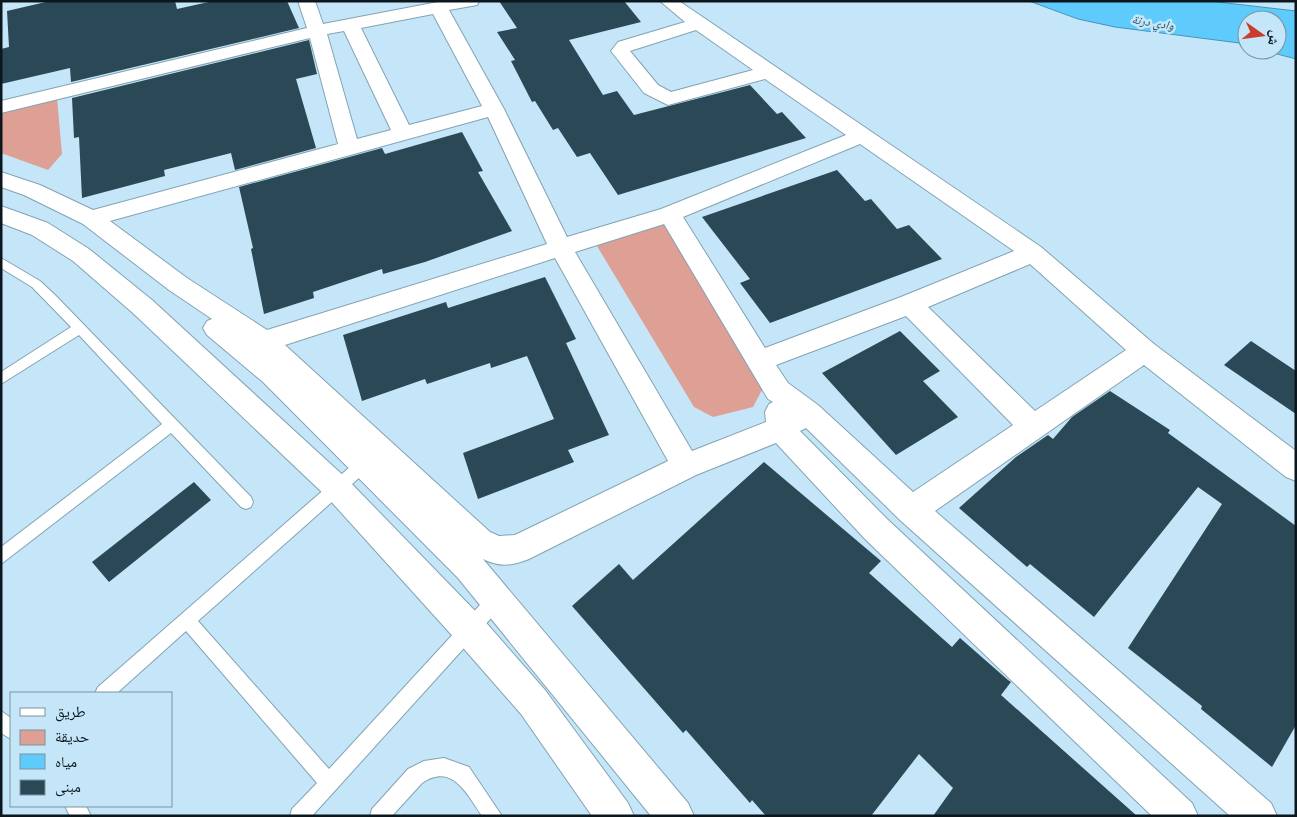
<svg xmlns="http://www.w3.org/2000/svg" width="1297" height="817" font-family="Inter,'Noto Naskh Arabic',sans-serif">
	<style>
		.green { fill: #de9f94 }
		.water { fill: #5fcbfc; stroke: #4695b9 }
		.building { fill: #2a4856 }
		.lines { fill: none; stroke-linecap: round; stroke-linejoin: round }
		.service-casing { stroke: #83a3b3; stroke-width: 2 }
		.minor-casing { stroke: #83a3b3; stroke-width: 2 }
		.service { fill: #fff; fill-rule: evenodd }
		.minor { fill: #fff; fill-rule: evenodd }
		.labels { text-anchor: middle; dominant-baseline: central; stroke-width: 5; stroke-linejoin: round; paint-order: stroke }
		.far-water-label { font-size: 12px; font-style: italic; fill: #204d62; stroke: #c4e6f8 }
	</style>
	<rect width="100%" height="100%" fill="#c4e6f8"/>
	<path class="green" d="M57,98L62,154L48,170L1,153V112Z
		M667,221L764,386L753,407L713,417L694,407L597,246Z"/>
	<path class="water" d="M1029,1H1209L1296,11V59L1262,50H1277V20H1247V44L1115,27L1078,19Z"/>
	<path class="building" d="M50,1H175L177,9L213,1H287L299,28L71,82L70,68L1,84V49L9,47L7,11Z
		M499,1H624L641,22L569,40L603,95L617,91L634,115L750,85L777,114L782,112L806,138L618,195L590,153L577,157L558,128L553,130L535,101L532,102L511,61L515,60L497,32L517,28Z
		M309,40L317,74L296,79L316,148L235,170L231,153L164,170L165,176L82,198L79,137L74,138L72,98Z
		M462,132L483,171L478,172L512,231L425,262L383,274L382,269L313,292L314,298L264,314L251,249L253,248L239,187L382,148L385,154Z
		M837,170L865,201L871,199L897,229L909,225L942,259L770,323L740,283L750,279L702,217Z
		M545,277L576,339L566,343L609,435L568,450L574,462L478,499L463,453L554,419L527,356L491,368L490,363L427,384L425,379L362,401L343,335L446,302L448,308Z
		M900,331L940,371L923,381L958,417L896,455L822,373Z
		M1251,341L1296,371V414L1224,365Z
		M1110,391L1170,430L1168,433L1296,526V725L1272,767L1201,709L1202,706L1128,648L1222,504L1198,487L1094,617L1030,564L1027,567L959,508L1016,457L1048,435L1053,439L1072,417Z
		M764,462L881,561L869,573L952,647L960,638L1008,680L1011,682L1001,695L1137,816H933L953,788L919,754L871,816H766L752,800L750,803L686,730L683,733L572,606L619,564L633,580Z
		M194,482L211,500L109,582L92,562Z"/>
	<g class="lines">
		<defs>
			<path id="service" d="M1,258L40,281L55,295L251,497L253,502L251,507L246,509L241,507L171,433L1,564V547L162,424L79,335L1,384V372L71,327L32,287L1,268Z
				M364,458L369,459L371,464L369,469L198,621L329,769L490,594L496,592L502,594L504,600L502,606L312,816H290L292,809L317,783L186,631L117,693H95L98,687L359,459Z
				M1,711L11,718V739L1,733Z
				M444,758L469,767L502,816H482C467,794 452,762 422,783L392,816H370L372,809L408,769L424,761Z
				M65,806H86L91,816H70Z"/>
			<path id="minor" d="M298,1H315L323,24L443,1H479L477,5L449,10L504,109L567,237L661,209L846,135L765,79L668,105L644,93L611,51L618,42L685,22L660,1H679L1041,247L1154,344L1296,451V481L1286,477L1144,365L935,511L1271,803L1277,816H1230L900,520L806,428L800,431L887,519L1192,803L1198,816H1152L865,539L776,443L696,475L529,559C512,566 499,567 483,559L688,803L694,816H651L458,578L263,382L207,335L203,328L207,321L212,319L169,290L83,224L24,195L1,187V172L40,185L93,210L338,144L310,38L1,113V101L307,28ZM433,14L482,106L409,125L361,28ZM696,30L753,70L671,92L658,85L630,51ZM344,31L391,130L357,139L327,34ZM488,117L547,244L267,330L187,278L110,221ZM860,144L1014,251L901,297L765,348L683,217ZM664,224L768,399L773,402L769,404L765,412L766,422L692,451L575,252ZM555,258L668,461L515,535L499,536L490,532L285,345ZM1030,264L1126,350L1035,411L928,307ZM906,316L1013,425L913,492L818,405L788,383L776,365Z
				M1,206L48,223L89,249L152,300L347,479L482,618L545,690L628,803L634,816H592L521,714L458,642L327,497L134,314L73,261L32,235L1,223Z"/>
		</defs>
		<use href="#service" class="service-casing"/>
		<use href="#minor" class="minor-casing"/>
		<use href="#service" class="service"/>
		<use href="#minor" class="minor"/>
	</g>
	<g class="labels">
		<g class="far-water-label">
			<text transform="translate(1153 22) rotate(9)">وادي درنة</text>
		</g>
	</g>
	<rect width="1297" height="817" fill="none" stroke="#0b171d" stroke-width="5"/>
	<rect x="10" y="692" width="162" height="115" fill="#c4e6f8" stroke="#7a93a0"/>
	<rect x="20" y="708" width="25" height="8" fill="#ffffff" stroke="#7a93a0"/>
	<text x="55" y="717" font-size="15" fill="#0b171d">طريق</text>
	<rect x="20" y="730" width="25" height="15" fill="#de9f94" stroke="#7a93a0"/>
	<text x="55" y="742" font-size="15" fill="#0b171d">حديقة</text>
	<rect x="20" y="754" width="25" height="15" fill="#5fcbfc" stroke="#7a93a0"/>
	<text x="55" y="767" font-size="15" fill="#0b171d">مياه</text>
	<rect x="20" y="780" width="25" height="15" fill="#2a4856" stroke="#7a93a0"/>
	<text x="55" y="792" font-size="15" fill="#0b171d">مبنى</text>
	<g transform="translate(1262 35) rotate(104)"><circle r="24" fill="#c4e6f8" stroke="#7a93a0"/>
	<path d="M0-4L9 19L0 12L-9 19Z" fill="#ca3d2d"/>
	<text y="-8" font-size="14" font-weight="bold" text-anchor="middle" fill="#0b171d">ش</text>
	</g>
</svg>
